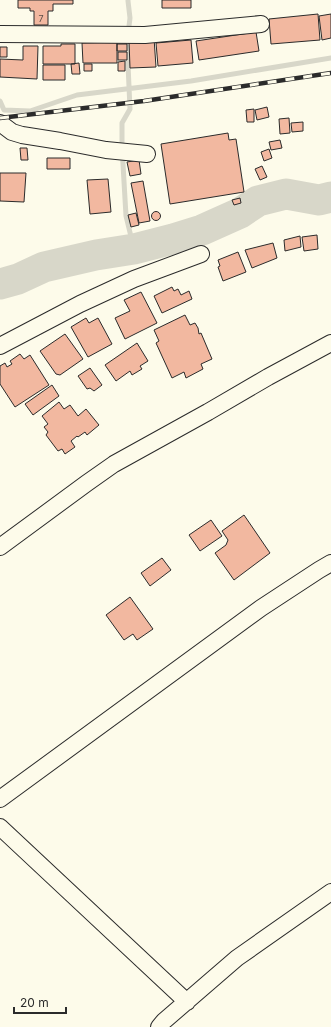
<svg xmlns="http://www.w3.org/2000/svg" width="331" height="1027" font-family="Inter,sans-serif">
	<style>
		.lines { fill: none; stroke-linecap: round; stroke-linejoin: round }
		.stream { stroke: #d8d7c9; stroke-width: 5 }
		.river { stroke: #d8d7c9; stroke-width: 31 }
		.building { fill: #f2b8a0; stroke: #2b2b2b }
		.minor-casing { stroke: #2b2b2b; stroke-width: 18 }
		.minor { stroke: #fdfbea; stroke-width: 16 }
		.rail-casing { stroke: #2b2b2b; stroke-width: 4.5 }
		.rail { stroke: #fdfbea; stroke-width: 3; stroke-dasharray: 9; stroke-linecap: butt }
		.labels { text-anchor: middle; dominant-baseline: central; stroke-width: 3; stroke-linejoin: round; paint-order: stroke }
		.number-label { font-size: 9px; fill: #5d4e48 }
	</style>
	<rect width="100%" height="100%" fill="#fdfbea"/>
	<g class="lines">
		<path class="stream" d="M128,0V1L130,18L127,42L130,109L122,123V147L126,216L134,249
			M0,101L4,110L30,111L77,95L191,81L331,58"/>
		<path class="river" d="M0,284L18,279L44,267L96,255L134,249L173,239L202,230L240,213L258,201L286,194L319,200L331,197"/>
	</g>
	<path class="building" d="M18,0H73V4H53V11H48V25H34V11H30V8H18Z
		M162,0H191V8H162Z
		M318,14L320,40L271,44L269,19Z
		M331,14V38L322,40L319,16Z
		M256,32L259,51L199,60L196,41Z
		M154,38L156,67L130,68L129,41Z
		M191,40L193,63L158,66L156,43Z
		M117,42V63H83L82,43Z
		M61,44H75V64H43V46H61Z
		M117,44H127V51H117Z
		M23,46H38L37,79L0,77V59L23,60Z
		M0,47H7V57H0Z
		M118,52H127V60H118Z
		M125,61V71H118V62Z
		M79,63L80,74H72L71,64Z
		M84,64H92V71H84Z
		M43,65H65V80H43Z
		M267,107L269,117L257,120L255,110Z
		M254,109V122H247L246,110Z
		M289,118L290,133L280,134L279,119Z
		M303,122V131L292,132L291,123Z
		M228,133L229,140L236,139L244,192L170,204L161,144Z
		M280,140L282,148L271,150L269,142Z
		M20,148H27L28,160H21Z
		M269,149L272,158L264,161L261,152Z
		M47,158H70V169H47Z
		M139,160L141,174L130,176L127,162Z
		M262,166L267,177L260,180L255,169Z
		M0,173H26L24,202L0,201Z
		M108,179L111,212L90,214L87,180Z
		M143,181L150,221L139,223L131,183Z
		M240,198L241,203L234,205L232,200Z
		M151.5 216a4.5 4.5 0 1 1 9 0a4.5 4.5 0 1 1-9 0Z
		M136,213L139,225L131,227L128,215Z
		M317,235L318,249L304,251L302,237Z
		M300,236L301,247L285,251L284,240Z
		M273,243L277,258L252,268L245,250Z
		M238,252L246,272L223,281L218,267L220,266L218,260Z
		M172,287L174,291L178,289L181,295L189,291L192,299L162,313L154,296Z
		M141,292L157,323L125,339L115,318L130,311L124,300Z
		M185,315L190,325L195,323L198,328L199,334L201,333L212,359L201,364L203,369L186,378L184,372L172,378L156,343L159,341L154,330Z
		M86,318L89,323L98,318L112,344L88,357L71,327Z
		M65,334L83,359L60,375L56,374L40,351Z
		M137,343L148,361L140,366L142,369L132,375L130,371L116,381L105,365Z
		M20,354L24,359L30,355L49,385L15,407L0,384V366L5,363L7,367L12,364L10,361Z
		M90,368L102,385L94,391L90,388L87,389L78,376Z
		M52,385L59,396L33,415L25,404Z
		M59,402L64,409L70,405L78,416L86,409L99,425L87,435L85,432L78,437L77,436L71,441L75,447L65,454L62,449L58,451L46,435L48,432L44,427L48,424L42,416Z
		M244,515L270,553L234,580L215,553L226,545L228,540L222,531Z
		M211,520L222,536L200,551L189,535Z
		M162,558L171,570L150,586L141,573Z
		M130,597L153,629L137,640L133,634L124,640L106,615Z"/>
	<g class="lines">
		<defs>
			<path id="minor" d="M0,34L145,35L261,24
				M0,123L12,132L22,135L60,141L106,150L147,154
				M0,346L80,304L134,279L201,254
				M0,547L87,483L114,464L208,412L268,377L331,343
				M0,799L261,608L319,570L331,563
				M0,827L187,1002
				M159,1027L164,1021L237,958L331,892"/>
		</defs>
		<use href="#minor" class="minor-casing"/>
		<use href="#minor" class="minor"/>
		<defs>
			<path id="rail" d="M0,118L144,101L331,73"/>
		</defs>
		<use href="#rail" class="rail-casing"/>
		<use href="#rail" class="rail"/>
	</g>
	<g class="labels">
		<g class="number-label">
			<text x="41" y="18">7</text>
		</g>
	</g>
	<path d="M14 1007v6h52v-6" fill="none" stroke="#2b2b2b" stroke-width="2"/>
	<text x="20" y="1007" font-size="12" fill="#2b2b2b" stroke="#fdfbea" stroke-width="3" paint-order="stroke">20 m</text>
</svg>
